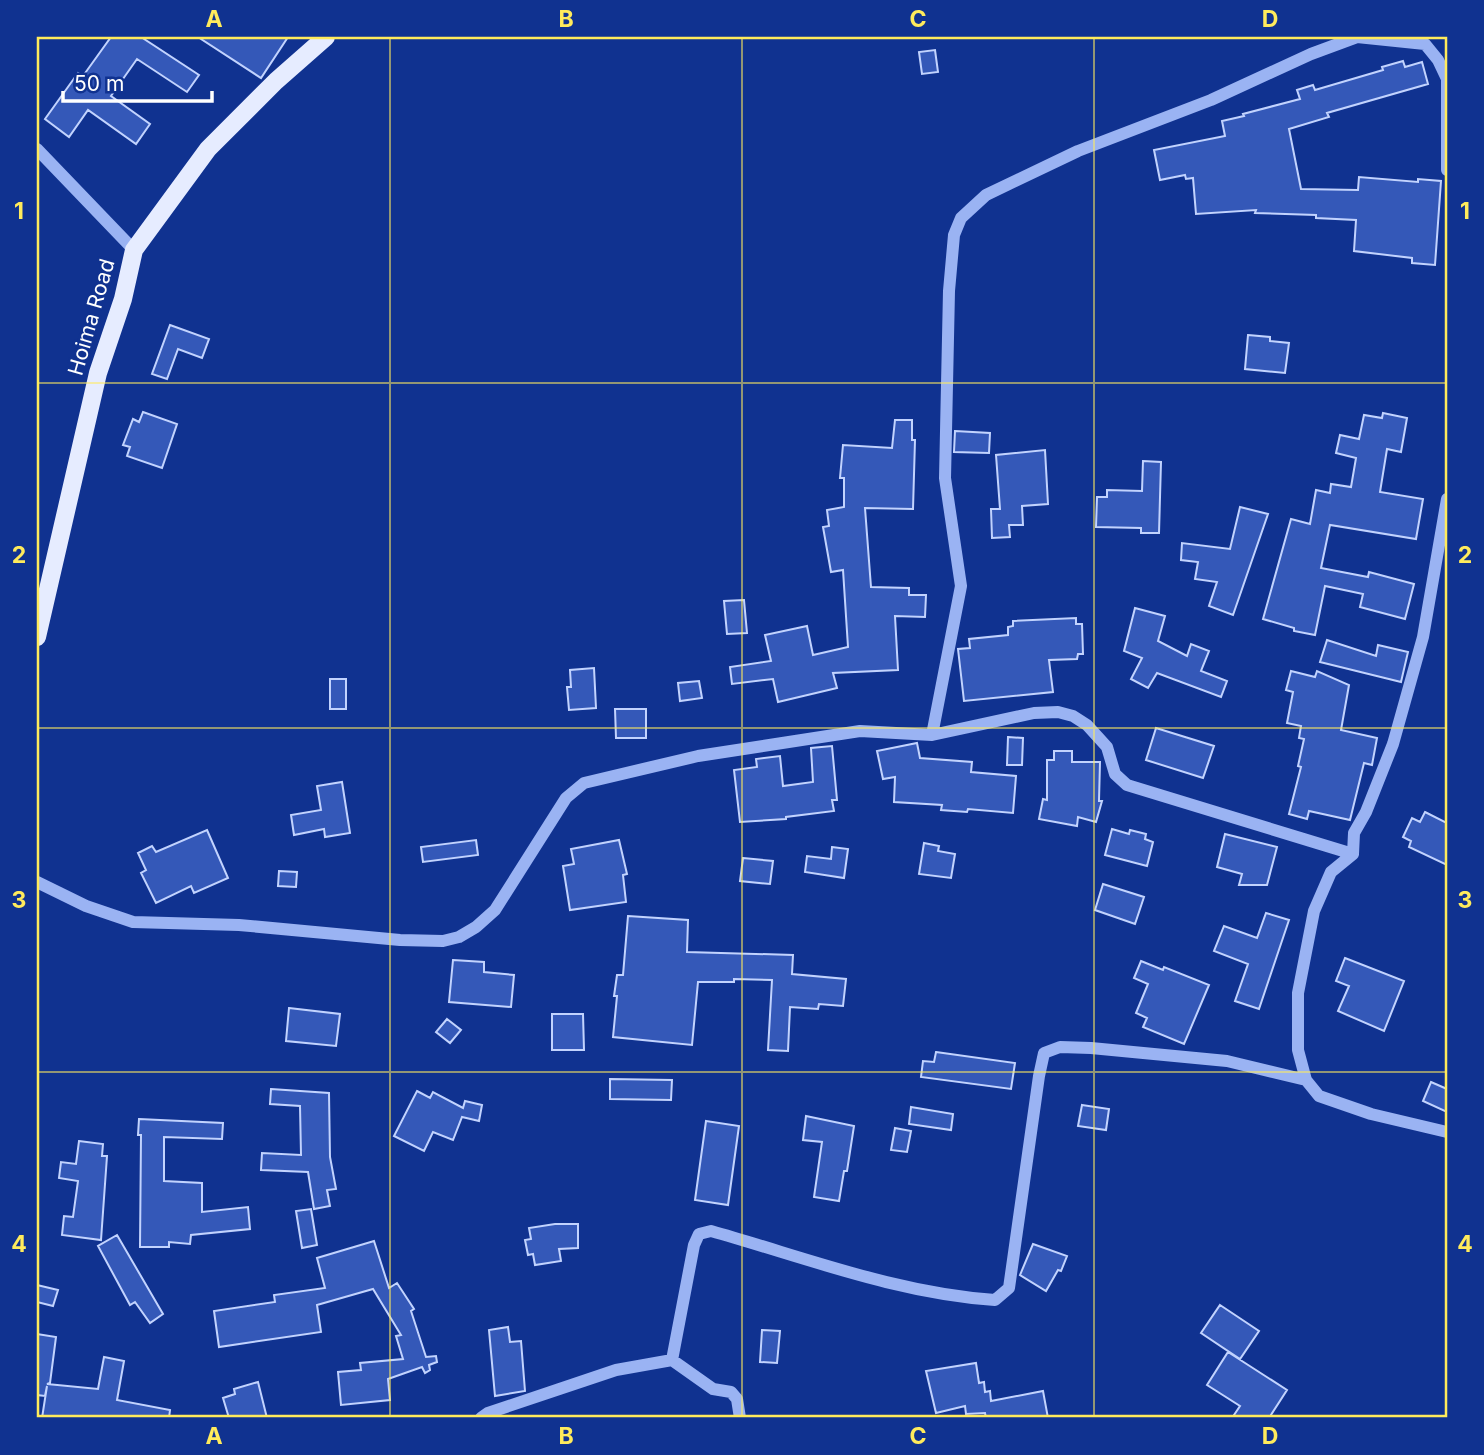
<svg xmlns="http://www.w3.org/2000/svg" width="1484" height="1455" font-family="Inter,sans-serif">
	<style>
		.building { fill: #3458b8; stroke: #c2d3fe; stroke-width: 2 }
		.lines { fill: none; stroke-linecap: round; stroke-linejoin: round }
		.minor { stroke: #9ab3f3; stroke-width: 12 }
		.major { stroke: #e6ecff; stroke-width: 18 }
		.grid { fill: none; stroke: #ffeb5c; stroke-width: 2; stroke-opacity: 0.55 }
		.labels { text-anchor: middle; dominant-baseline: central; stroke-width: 5; stroke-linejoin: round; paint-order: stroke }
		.street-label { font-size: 21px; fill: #fff; stroke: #103290 }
		.neatline { fill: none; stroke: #ffeb5c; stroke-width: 2.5 }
		.grid-label { font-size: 23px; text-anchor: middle; font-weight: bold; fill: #ffeb5c }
	</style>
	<rect width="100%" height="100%" fill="#103290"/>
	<path class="building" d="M111,37H141L199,75L187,92L137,59L111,96L150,124L136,144L88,110L69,137L45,119L78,73L83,76Z
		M198,37H288L261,78Z
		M935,50L938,72L922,74L919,52Z
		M1403,61L1405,67L1422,62L1428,84L1327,113L1329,117L1289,129L1301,189L1358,190L1359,177L1418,182V179L1441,181L1435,265L1412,263V258L1354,251L1356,220L1316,218V215L1255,213L1256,210L1196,214L1193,178L1186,179L1185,175L1160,180L1154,150L1225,136L1222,121L1244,116L1243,114L1300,99L1297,90L1313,85L1315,90L1383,70L1382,67Z
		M170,325L209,339L202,358L178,349L167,379L152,374Z
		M1248,335L1270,337V341L1289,343L1285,373L1245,369Z
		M143,412L177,424L162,468L127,456L130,447L123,445L133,419L139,422Z
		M1383,413L1407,418L1401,452L1387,449L1380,492L1423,499L1416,539L1330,525L1321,568L1368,577L1369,572L1414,584L1405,619L1360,607L1363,594L1325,586L1315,635L1294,631V628L1263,619L1291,519L1310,524L1316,490L1330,493L1331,484L1351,487L1356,458L1336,453L1340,435L1359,439L1364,415L1382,418Z
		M895,420H912V440H915L913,509L865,508L871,587L909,588V595H926L925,617L895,616L898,670L833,673L837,688L778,702L773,679L732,684L730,667L771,661L765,635L807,626L813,655L848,647L843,570L831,572L823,527L829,526L827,510L844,507V478H840L843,445L892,448Z
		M955,431L990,433L989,453L954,452Z
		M1045,450L1048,504L1022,506L1023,525H1009L1010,537L992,538L991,509H1000L996,455Z
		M1143,461L1161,462L1159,533H1141V528L1096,527L1097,497H1107V490L1142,491Z
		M1240,507L1268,514L1233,615L1209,606L1217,582L1195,579L1198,562L1181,560L1182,543L1230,549Z
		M744,600L747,633L727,634L724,601Z
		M1135,608L1165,616L1158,641L1187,656L1191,644L1209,651L1201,671L1227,681L1221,697L1157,673L1148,688L1131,679L1142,658L1124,651Z
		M1076,618V624H1082L1083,654H1078L1077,659L1049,660L1053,692L964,701L958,649L970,648L969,639L1008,635V627L1013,626V621Z
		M1327,640L1376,656L1378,645L1408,652L1401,682L1320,662Z
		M594,668L596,708L569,710L567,687H571L570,670Z
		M1291,671L1315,677L1317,671L1349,685L1341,730L1377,738L1372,765L1364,763L1350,820L1309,811L1307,819L1289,814L1301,767L1298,766L1304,739L1299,738L1301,726L1287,723L1293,692L1286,690Z
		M330,679H346V709H330Z
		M699,681L702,698L680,701L678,683Z
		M615,709H646V738H616Z
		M1156,728L1214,746L1203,778L1146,760Z
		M1008,737L1023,738L1022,765H1007Z
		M917,743L920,758L972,762L971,772L1016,776L1013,813L968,809L967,812L941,810L942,805L894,802L895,777L883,779L877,751Z
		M832,746L837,800H832L834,811L786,817V819L740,822L734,770L757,767L756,759L780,756L783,786L813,782L811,748Z
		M1054,751H1072V762H1100L1099,801H1102L1096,822L1078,817L1077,826L1039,819L1043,799L1047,800V760H1054Z
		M342,782L350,833L325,837L324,829L294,835L291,815L321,810L317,786Z
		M1425,812L1447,823V865L1409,847L1411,841L1403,837L1412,818L1420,822Z
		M1112,829L1129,834L1130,830L1146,834L1145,839L1153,842L1147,866L1105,855Z
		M207,830L228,878L194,893L191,886L156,903L141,873L146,870L138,853L152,846L156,852Z
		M1225,834L1277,847L1267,885H1239L1242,874L1217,867Z
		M476,840L478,855L423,862L421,847Z
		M619,840L627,874L623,875L626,902L570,910L563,866L574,864L571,849Z
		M924,843L939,846L938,851L955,854L951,878L919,874Z
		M832,847L848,849L844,878L805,872L807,856L831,859Z
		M743,858L773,861L770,884L740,881Z
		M279,871L297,872L296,887L278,886Z
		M1103,884L1144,897L1135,924L1095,910Z
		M1266,913L1289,920L1259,1009L1235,1001L1248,964L1214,951L1224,926L1257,938Z
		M628,916L688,920L687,952L793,955L792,974L846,979L843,1006L819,1004L818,1009L790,1007L788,1051L768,1050L772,980L734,979V982H698L692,1045L613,1037L617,996H614L617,975H623Z
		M1345,958L1404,981L1384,1031L1338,1011L1349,986L1336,981Z
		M453,960L484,962V972L514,975L511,1007L449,1002Z
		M1141,961L1163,970L1164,967L1209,985L1184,1044L1143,1027L1147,1018L1136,1013L1148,984L1134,978Z
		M289,1008L340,1014L336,1046L286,1041Z
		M552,1014H583L584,1050H552Z
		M447,1019L461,1030L450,1043L436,1032Z
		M936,1052L1015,1063L1011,1089L921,1077L923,1061L934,1062Z
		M610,1079L672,1080L671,1100L610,1099Z
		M1431,1082L1447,1089V1112L1423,1101Z
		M271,1089L329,1093L330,1157L336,1189L327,1190L330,1206L314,1209L308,1172L261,1170L262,1153L301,1155L300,1106L270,1104Z
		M417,1091L430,1098L433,1092L463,1108L465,1101L482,1105L479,1121L462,1117L453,1140L433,1132L424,1151L394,1136Z
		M1082,1105L1109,1109L1106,1130L1078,1126Z
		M911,1107L953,1114L951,1130L909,1124Z
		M806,1116L854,1126L847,1171H844L839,1201L814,1197L822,1142L803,1140Z
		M139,1119L223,1123L222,1139L164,1137V1181L202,1183V1212L248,1207L250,1229L191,1235L190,1244L169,1242V1247H140L141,1135H138Z
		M706,1121L739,1126L728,1205L695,1200Z
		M895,1128L911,1131L907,1152L891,1150Z
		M79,1141L103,1144L102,1156H107L101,1240L62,1235L64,1216L73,1217L78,1181L59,1178L61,1162L76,1164Z
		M311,1209L317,1245L302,1248L296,1211Z
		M555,1224H578V1248L559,1249L561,1261L535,1265L533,1254L528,1255L525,1240L531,1239L529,1228Z
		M117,1235L163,1314L150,1323L135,1302L130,1305L98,1246Z
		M374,1241L389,1288L397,1283L414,1309L411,1311L426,1357L436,1356L437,1362L429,1365L430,1370L425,1373L422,1367L388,1379L390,1400L341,1405L338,1372L361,1370L360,1363L403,1359L396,1336L401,1335L373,1289L317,1305L321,1332L219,1347L214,1311L275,1302L274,1295L325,1288L317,1258Z
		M1033,1244L1067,1256L1061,1271L1058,1270L1046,1291L1020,1275Z
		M37,1285L58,1290L53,1306L37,1302Z
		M1220,1305L1259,1331L1240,1359L1201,1333Z
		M508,1327L510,1342L521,1341L525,1391L495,1396L489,1330Z
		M762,1330L780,1331L777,1363L760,1362Z
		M37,1334L56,1337L50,1383L47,1384L98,1389L104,1357L124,1361L117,1400L170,1410L169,1418H42L47,1386L45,1396L37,1395Z
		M1228,1352L1287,1390L1269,1418H1232L1240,1406L1207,1385Z
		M976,1363L979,1383L984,1382L985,1392L990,1391L991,1401L1043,1391L1048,1418H986L985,1413L966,1414L965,1406L936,1413L926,1371Z
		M258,1382L267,1418H229L223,1398L235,1394L234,1389Z"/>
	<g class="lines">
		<path class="minor" d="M37,149L134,250
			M1447,499L1423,637L1393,744L1366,812L1354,833L1353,854L1331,872L1314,911L1298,993V1050L1306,1080L1319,1096L1371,1114L1447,1132
			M932,735L961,586L945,478L949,291L954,235L961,218L986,195L1078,151L1211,100L1311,54L1357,37L1425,44L1438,60L1447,79V170
			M37,882L86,906L133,922L239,925L400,940L443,941L459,937L476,927L495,910L566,798L584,783L698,756L860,731L932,735L1034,713L1058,712L1073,716L1087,725L1107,747L1115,774L1127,785L1353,854
			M672,1360L694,1245L699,1234L711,1231C807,1258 896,1293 995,1300L1009,1288L1039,1076L1044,1053L1060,1047L1091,1048L1227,1061L1306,1080
			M481,1418L488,1413L616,1370L672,1360L713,1389L731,1392L737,1399L740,1418"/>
		<path class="major" d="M37,637L98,373L123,299L134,250L208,149L276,81L326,37"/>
	</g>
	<path class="grid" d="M390,37V1418M742,37V1418M1094,37V1418M37,383H1447M37,728H1447M37,1072H1447"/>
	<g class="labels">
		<g class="street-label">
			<text transform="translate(91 317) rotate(-74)">Hoima Road</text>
		</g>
	</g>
	<rect width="1484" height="1455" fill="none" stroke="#103290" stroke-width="77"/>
	<path d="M63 91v10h149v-10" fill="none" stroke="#ffffff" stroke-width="3.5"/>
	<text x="74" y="91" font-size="21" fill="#ffffff" stroke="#103290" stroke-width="5" paint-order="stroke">50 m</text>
	<rect x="38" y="38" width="1408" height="1378" class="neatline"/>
	<g class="grid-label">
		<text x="214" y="27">A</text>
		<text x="566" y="27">B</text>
		<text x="918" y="27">C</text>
		<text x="1270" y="27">D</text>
		<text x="19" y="219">1</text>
		<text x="1465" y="219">1</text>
		<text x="19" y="563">2</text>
		<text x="1465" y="563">2</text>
		<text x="19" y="908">3</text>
		<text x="1465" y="908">3</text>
		<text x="19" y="1252">4</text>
		<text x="1465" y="1252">4</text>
		<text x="214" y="1444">A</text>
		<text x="566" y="1444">B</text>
		<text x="918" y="1444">C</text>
		<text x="1270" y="1444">D</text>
	</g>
</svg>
